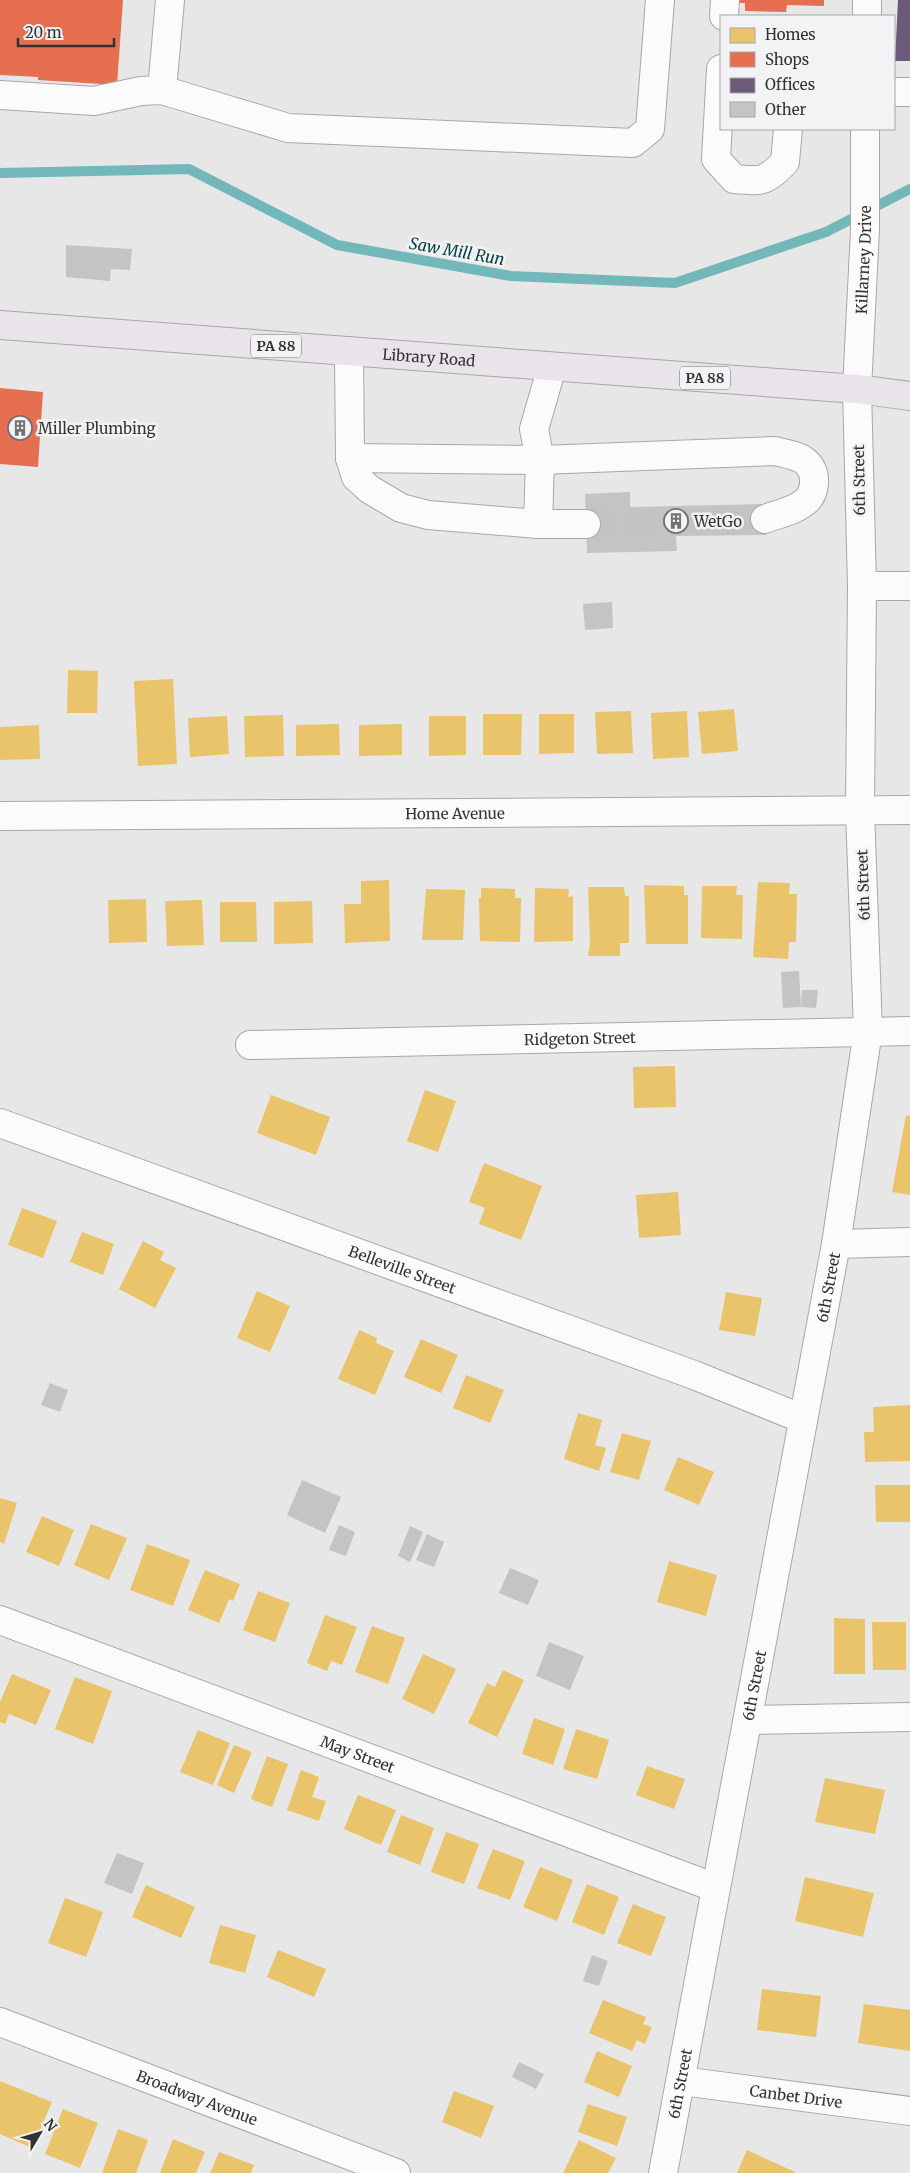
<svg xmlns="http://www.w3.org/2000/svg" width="910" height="2173" font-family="Merriweather,serif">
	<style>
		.homes { fill: #e9c46a }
		.shops { fill: #e76f51 }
		.offices { fill: #6d597a }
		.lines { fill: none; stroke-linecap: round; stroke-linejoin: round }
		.stream { stroke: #72b7ba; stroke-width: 10 }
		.building { fill: #c4c4c4 }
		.minor-tunnel { stroke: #c3c3c3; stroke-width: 28; stroke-dasharray: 28 14; stroke-linecap: butt }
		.minor-casing { stroke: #a8a8a8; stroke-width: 30 }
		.major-casing { stroke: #aca3ac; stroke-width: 30 }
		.minor { stroke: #fbfbfb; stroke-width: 28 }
		.major { stroke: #e9e4e9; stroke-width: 28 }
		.labels { text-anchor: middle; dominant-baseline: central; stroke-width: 5; stroke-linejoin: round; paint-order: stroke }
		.shield { fill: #f3f3f5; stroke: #6d6d6e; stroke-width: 1 }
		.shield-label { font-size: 14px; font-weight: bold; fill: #333334 }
		.street-label { font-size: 15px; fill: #333334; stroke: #f3f3f5 }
		.poi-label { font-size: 15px; fill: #333334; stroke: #f3f3f5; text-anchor: start }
		.water-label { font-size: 16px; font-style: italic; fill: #024144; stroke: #f3f3f5 }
	</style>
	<rect width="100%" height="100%" fill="#e7e7e7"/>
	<path class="homes" d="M68,670L98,671L97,713H67Z
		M173,679L177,764L138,766L134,681Z
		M734,709L738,751L702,754L698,712Z
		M631,711L633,753L597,754L595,712Z
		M687,711L689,757L653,759L651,713Z
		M483,714H522L521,755H483Z
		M539,714H574V753L539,754Z
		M283,715L284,756L245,757L244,716Z
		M227,716L229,754L190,757L188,718Z
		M429,716H466V755L429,756Z
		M339,724L340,755L296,756V725Z
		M402,724V755L359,756V725Z
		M39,725L40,759L0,760V727Z
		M389,880L390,941L345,943L344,904H361V881Z
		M758,882L790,883L789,894H797L796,942H789L788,959L753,957Z
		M644,885L684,886V895H688V944H646Z
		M702,886H737L736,895H743L742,939L701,938Z
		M588,887H624L625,896H629V943H620V956H588L590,942Z
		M481,888L515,889V898H521L520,942L480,941L479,898H481Z
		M535,888L569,889L568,897L573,896V941L534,942Z
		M426,889L465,890L463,940H422Z
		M146,899L147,942L109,943L108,900Z
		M202,900L204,945L167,946L165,901Z
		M312,901L313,943L274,944V902Z
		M220,902H256L257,942H220Z
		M675,1066L676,1107L634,1108L633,1067Z
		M425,1090L456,1101L438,1152L407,1141Z
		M271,1095L330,1117L316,1155L257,1133Z
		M906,1115L910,1116V1195L892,1192Z
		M484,1163L542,1186L521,1240L479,1224L485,1208L469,1202Z
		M678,1192L681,1235L639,1238L636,1195Z
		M22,1208L57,1221L43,1258L8,1245Z
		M82,1232L114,1244L103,1275L70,1262Z
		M143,1241L164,1252L160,1260L176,1268L155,1308L119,1289Z
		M257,1291L290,1306L270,1352L237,1338Z
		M726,1292L762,1298L755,1336L719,1330Z
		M359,1330L377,1338L376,1343L394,1351L375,1395L338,1379Z
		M421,1339L458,1355L441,1393L404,1377Z
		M466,1375L504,1390L490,1423L453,1408Z
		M910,1405V1461L865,1462L864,1432H874L873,1407Z
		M578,1413L602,1420L595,1445L606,1448L599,1471L564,1459Z
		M622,1433L651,1441L639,1480L610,1472Z
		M678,1457L714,1472L699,1505L664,1490Z
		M875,1485H910V1522H876Z
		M0,1498L17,1503L4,1544L0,1542Z
		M42,1516L74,1530L59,1566L26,1552Z
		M91,1524L127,1538L109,1580L74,1565Z
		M147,1544L190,1560L173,1606L130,1590Z
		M669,1561L717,1575L706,1616L657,1602Z
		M205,1570L240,1584L233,1601L229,1599L219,1623L188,1610Z
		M258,1591L290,1603L275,1642L243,1630Z
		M325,1615L357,1627L342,1665L331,1661L327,1671L307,1663Z
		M834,1618L865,1619V1674H834Z
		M872,1622H906V1670H873Z
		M372,1626L405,1638L388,1684L355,1672Z
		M423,1654L456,1669L434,1714L402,1699Z
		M503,1670L524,1680L497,1737L468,1723L487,1683L495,1687Z
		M12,1674L51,1690L36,1725L9,1714L5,1724L0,1722V1702Z
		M75,1677L112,1691L93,1744L55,1729Z
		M534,1718L565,1729L553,1765L522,1754Z
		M576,1729L609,1740L597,1779L563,1769Z
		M198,1730L230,1743L213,1785L180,1772Z
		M234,1745L252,1752L234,1793L217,1785Z
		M267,1756L288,1764L272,1807L251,1799Z
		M647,1766L685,1779L674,1809L636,1795Z
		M301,1770L319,1777L312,1797L326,1801L319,1821L287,1810Z
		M825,1778L885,1790L875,1834L815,1822Z
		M358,1795L396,1810L381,1845L344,1829Z
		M401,1815L434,1828L420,1865L387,1852Z
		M446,1832L479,1844L464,1884L431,1872Z
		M493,1849L525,1861L510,1900L477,1888Z
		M540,1867L573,1880L557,1921L523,1907Z
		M805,1877L874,1893L863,1937L795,1921Z
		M587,1884L619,1897L604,1935L572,1922Z
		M146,1885L195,1907L181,1938L132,1917Z
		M65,1898L103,1912L86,1957L48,1943Z
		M633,1904L666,1917L651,1956L617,1943Z
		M220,1925L256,1935L245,1973L209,1963Z
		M278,1950L326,1969L314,1997L267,1977Z
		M762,1989L821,1996L816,2037L757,2030Z
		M603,2000L646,2017L643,2024L652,2027L645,2044L637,2040L632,2051L589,2033Z
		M864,2004L910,2010V2051L858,2043Z
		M597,2051L632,2066L619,2097L584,2082Z
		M0,2081L52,2102L32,2148L0,2134Z
		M454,2091L494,2106L481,2138L442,2122Z
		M588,2104L627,2117L617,2146L578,2132Z
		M63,2109L98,2123L80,2168L45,2154Z
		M118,2129L148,2140L136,2173H102Z
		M173,2139L205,2152L196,2173H160Z
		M579,2140L616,2158L608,2173H563Z
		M747,2150L797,2173H737Z
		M219,2152L254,2165L251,2173H210Z"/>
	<path class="shops" d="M0,0H123L117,85L38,80V77L0,75Z
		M739,0H824V6L787,5L786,12L745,11V3H739Z
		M0,388L43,392L38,467L0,464Z"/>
	<path class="offices" d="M898,0H910V61H895Z"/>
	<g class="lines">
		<path class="stream" d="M0,173L189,169L337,245L511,276L675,283L826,232L910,189"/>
	</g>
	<path class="building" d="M66,245L132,249L130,270L111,269L110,281L66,277Z
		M630,492V507L765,504L766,535L676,536L677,551L587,553L585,494Z
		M612,602L613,628L585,630L583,604Z
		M799,971L801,1007L783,1008L781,972Z
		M802,990H818L816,1008L801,1007Z
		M50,1383L68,1390L60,1412L41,1405Z
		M302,1480L341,1497L325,1533L287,1515Z
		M339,1525L355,1532L346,1556L329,1550Z
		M410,1526L423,1532L410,1562L398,1556Z
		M427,1534L444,1542L434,1567L416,1560Z
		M510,1568L539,1580L528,1605L499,1593Z
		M549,1642L584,1656L570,1690L536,1676Z
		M117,1853L144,1863L132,1894L104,1883Z
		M592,1955L608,1961L599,1986L583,1981Z
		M519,2062L544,2074L536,2089L512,2077Z"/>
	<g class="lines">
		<path class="minor-tunnel" d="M586,524L765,519"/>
		<defs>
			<g id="minor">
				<path d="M724,16L725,0"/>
				<path d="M867,16V0"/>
				<path d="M721,69L716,159L734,179C763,181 764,183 785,162L788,129"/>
				<path d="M162,90L170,0"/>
				<path d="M894,92H910"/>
				<path d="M0,95L94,101L141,91L162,90L288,128L633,143L650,129L660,0"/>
				<path d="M349,351L350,458L356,477L369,489L401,508L428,515L538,524H586"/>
				<path d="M350,458L540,460L775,451C786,454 800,455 808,464C817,474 816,493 805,502C794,511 778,514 765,519"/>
				<path d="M538,524L540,460L534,429L552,367"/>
				<path d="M862,586H910"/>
				<path id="s1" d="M0,816L910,810"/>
				<path id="s2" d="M250,1045L910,1031"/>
				<path id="s3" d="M0,1123L694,1375L803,1419"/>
				<path d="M836,1244L910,1242"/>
				<path id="s4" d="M0,1620L716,1888"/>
				<path d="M749,1720L910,1717"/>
				<path id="s5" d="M0,2022L396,2173"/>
				<path id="s6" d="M682,2081L910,2111"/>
				<path id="s7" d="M663,2173L836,1244L868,1031L860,811L862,586L857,389L865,230V129"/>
			</g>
			<g id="major">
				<path id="s8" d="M0,325L857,389L910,396"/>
			</g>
		</defs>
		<use href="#minor" class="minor-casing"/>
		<use href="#major" class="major-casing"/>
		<use href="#minor" class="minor"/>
		<use href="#major" class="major"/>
	</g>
	<defs>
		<symbol id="building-ring" viewBox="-11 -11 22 22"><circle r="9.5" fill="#f3f3f5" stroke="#727273" stroke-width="1.5"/><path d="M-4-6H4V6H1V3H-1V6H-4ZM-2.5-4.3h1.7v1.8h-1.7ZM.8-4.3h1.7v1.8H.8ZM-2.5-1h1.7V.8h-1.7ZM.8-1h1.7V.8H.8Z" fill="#727273"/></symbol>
	</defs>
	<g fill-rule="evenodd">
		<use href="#building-ring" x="6" y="414" width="28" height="28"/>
		<use href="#building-ring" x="662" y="507" width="28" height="28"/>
	</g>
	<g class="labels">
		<g class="shield">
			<rect x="251" y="334.5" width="50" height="23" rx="4"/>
			<rect x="680" y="366.5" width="50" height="23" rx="4"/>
		</g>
		<g class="shield-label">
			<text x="276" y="346">PA 88</text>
			<text x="705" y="378">PA 88</text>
		</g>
		<g class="street-label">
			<text stroke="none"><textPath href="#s7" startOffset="1932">Killarney Drive</textPath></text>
			<text stroke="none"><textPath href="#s8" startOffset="430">Library Road</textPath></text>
			<text transform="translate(859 480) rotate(-91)">6th Street</text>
			<text stroke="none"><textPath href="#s1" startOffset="455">Home Avenue</textPath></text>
			<text transform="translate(863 885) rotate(-92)">6th Street</text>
			<text stroke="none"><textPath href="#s2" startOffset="330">Ridgeton Street</textPath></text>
			<text stroke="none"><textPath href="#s3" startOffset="428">Belleville Street</textPath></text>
			<text stroke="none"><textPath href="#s7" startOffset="901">6th Street</textPath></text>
			<text stroke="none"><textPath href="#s7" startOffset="496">6th Street</textPath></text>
			<text stroke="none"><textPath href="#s4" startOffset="382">May Street</textPath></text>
			<text stroke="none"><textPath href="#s7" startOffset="91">6th Street</textPath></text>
			<text stroke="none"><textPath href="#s6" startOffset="115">Canbet Drive</textPath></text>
			<text stroke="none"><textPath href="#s5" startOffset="211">Broadway Avenue</textPath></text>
		</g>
		<g class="poi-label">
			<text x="38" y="428">Miller Plumbing</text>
			<text x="694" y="521">WetGo</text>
		</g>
		<g class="water-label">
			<text transform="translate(457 251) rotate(10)">Saw Mill Run</text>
		</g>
	</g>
	<rect x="720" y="15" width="175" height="115" fill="#f3f3f5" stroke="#a6a6a8"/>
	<rect x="730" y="28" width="25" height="15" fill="#e9c46a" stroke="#a6a6a8"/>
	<text x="765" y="40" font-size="15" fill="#333334">Homes</text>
	<rect x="730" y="52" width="25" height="15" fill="#e76f51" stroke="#a6a6a8"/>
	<text x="765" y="65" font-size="15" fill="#333334">Shops</text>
	<rect x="730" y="78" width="25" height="15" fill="#6d597a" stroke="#a6a6a8"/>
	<text x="765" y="90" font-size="15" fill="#333334">Offices</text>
	<rect x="730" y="102" width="25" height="15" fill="#c4c4c4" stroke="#a6a6a8"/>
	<text x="765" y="115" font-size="15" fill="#333334">Other</text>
	<g transform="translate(40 2133) rotate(52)" stroke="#f3f3f5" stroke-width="4" paint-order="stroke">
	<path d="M0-4L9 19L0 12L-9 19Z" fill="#333334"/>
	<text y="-8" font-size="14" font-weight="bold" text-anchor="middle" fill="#333334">N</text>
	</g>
	<path d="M18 38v8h96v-8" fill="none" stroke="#333334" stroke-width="2.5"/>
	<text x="25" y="38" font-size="15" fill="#333334" stroke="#f3f3f5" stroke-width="4" paint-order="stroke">20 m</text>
</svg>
